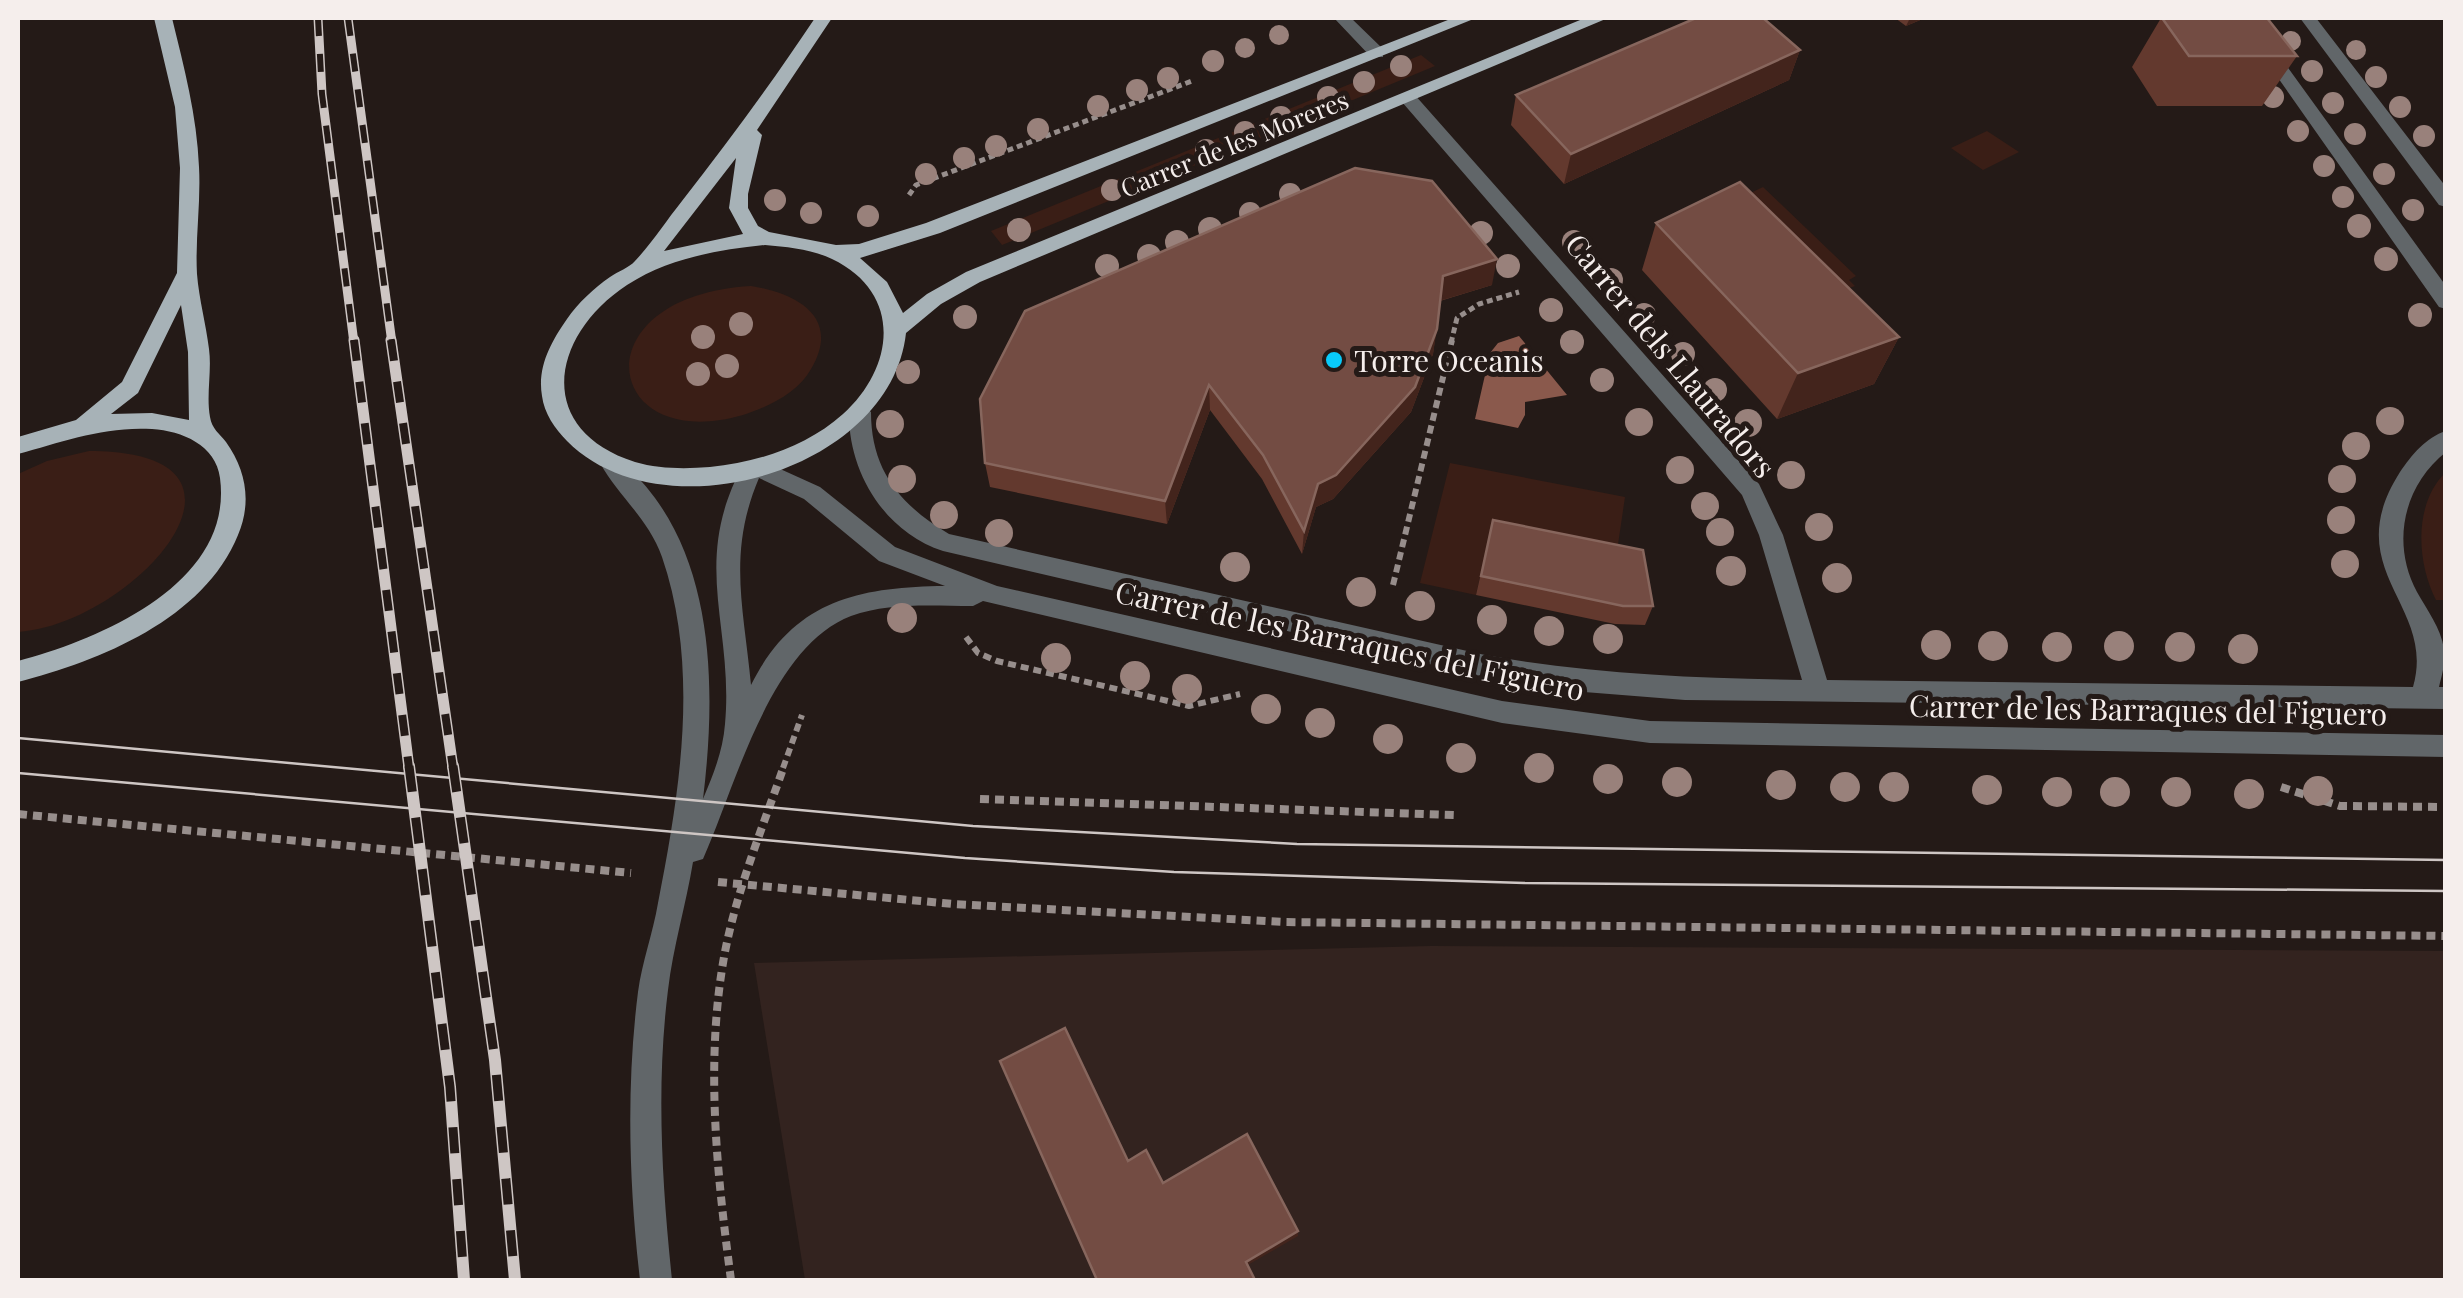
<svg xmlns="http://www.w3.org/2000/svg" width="2463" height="1298" font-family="'Playfair Display',serif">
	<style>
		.built { fill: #33231f }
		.green { fill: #3a1e16 }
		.water { fill: #8a594c }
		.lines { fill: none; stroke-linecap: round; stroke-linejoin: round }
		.path-far2 { stroke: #978e8c; stroke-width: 5; stroke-dasharray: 6 4; stroke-linecap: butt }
		.path-far1 { stroke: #978e8c; stroke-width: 6; stroke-dasharray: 8 5; stroke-linecap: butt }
		.path { stroke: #978e8c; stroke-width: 8; stroke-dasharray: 9 6; stroke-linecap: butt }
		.minor { fill: #616669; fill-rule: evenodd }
		.major { fill: #a7b2b7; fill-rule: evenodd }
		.tram { stroke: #cec6c4; stroke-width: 2.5 }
		.rail-far2-casing { stroke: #cec6c4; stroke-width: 9 }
		.rail-far1-casing { stroke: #cec6c4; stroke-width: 11 }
		.rail-casing { stroke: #cec6c4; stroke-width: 12 }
		.rail-far2 { stroke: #241a17; stroke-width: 6; stroke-dasharray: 18; stroke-linecap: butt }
		.rail-far1 { stroke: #241a17; stroke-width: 8; stroke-dasharray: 21; stroke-linecap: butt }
		.rail { stroke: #241a17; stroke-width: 9; stroke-dasharray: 26; stroke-linecap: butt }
		.tree { fill: #99817b }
		.wall { fill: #63392e }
		.shaded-wall { fill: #43241c }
		.building { fill: #734c43; stroke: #87665d; stroke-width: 2.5 }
		.poi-dot { fill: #09cafa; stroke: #241a17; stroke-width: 4 }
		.labels { text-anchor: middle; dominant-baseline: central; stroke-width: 10; stroke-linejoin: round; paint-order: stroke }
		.far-street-label { font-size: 25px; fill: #f5eeec; stroke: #241a17 }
		.street-label { font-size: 30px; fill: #f5eeec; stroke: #241a17 }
		.poi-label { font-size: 30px; fill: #f5eeec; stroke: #241a17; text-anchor: start }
	</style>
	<rect width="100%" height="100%" fill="#241a17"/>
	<path class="built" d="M1431,946L2445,951V1280H805L754,963Z"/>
	<path class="green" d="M1421,55L1435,66L1002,245L991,231Z
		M1987,131L2019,152L1983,170L1951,148Z
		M1763,187L1856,276L1849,280L1855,286L1812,301L1728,204Z
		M751,286C796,293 842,317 811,369C798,393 768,407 743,415C602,456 578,296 751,286Z
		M89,451C288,451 134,624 18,632V474L47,461Z
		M1450,463L1625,497L1615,565L1488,540L1476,595L1420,583Z
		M2445,473V600H2436C2417,563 2413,505 2445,473Z"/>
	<path class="water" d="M1519,336L1567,395L1525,402V415L1518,428L1475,419L1490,353L1498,343Z"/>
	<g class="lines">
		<path class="path-far2" d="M909,195L916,185L1192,81
			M1451,343L1457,318L1479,304L1519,292"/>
		<path class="path-far1" d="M1393,585L1452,340
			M966,637L978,653L997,661L1189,706L1240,694
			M783,768L802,715"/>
		<path class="path" d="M2281,787L2340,806L2446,807
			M980,799L1455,815
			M18,814L631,873
			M718,882L953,904L1284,922L2446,936
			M731,1280C717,1174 705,1064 724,957C736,892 762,829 784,766"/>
		<path class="minor" d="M1334,18H1351L1383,49V57H1371Z
			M2236,18H2252L2446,286V309L2439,307Z
			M2300,18H2316L2446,187V207L2439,205Z
			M1408,92L1414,94L1759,484L1783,535L1827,680L2413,687C2437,604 2337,571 2400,472C2411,456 2426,437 2446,431V452C2403,486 2391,544 2417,592C2427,610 2441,628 2444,649C2446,662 2442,674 2439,687H2446V709L1685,700L1559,690L1485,677L943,551C884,532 848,471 849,412L860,404L871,412C871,470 900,505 949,534L1485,655C1590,674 1695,678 1802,680L1759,535L1742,495L1402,102V94Z
			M611,454L619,457C631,470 644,483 655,498C716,581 715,701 703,799C713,775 723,751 725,724C734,626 690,563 743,465L758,459L820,487L895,547L997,586L1502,701L1650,721L2446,735V757L1650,743L1502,723L983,601L973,606C933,606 889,602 851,616C770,647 736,785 703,859L693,862C686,905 673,947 668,990C656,1086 662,1184 672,1280H640C629,1185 626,1087 638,992C642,962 653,933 658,903C680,791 700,668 662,557C648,518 619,497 600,463ZM759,478L804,499L879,561L945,586C857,587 793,601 751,685C744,609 727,553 759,478Z"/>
		<path class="major" d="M154,18H172C184,67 197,116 199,167C201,203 195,238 197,274C199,299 206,324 209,349C212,371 206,395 210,417C212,429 219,433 226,442C246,470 252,502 238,535C204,619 100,661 18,682V661C101,639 234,583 220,478C216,445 182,431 152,429C104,426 62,442 18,454V437L76,420L122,382L177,273L180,168L175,107ZM181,305L188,352L189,420L152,413L111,414L138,393Z
			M815,18H832L757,130L762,135L748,194V208L758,226L769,232L836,245L859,244L926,223L1453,18H1476L940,233L860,258L887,282L903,313L927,294L966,272L1585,18H1608L980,282L941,304L906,333C891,471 662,537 567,441C555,429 544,413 542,396C537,367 551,342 567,319C578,303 594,288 610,277C618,271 629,268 635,261C652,243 666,221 682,201C729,141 773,81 815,18ZM736,158L729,208L743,234L664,251ZM765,245C788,247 811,249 832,259C903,293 895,367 843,414C806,447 758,462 710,467C685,469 659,469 635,462C533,429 551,335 627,285C669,258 717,250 765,245Z"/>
		<path class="tram" d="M18,738L973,826L1297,844L2446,860
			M18,773L965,858L1174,872L1524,883L2446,891"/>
		<defs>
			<path id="rail-far2" d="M318,18L322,94L354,343
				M348,18L392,343"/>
			<path id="rail-far1" d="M354,340L409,768
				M391,340L453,768"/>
			<path id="rail" d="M409,766L450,1087L464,1280
				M453,766L495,1060L515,1280"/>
		</defs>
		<use href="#rail-far2" class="rail-far2-casing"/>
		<use href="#rail-far1" class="rail-far1-casing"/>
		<use href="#rail" class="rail-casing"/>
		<use href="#rail-far2" class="rail-far2"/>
		<use href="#rail-far1" class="rail-far1"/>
		<use href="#rail" class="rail"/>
	</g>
	<g class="tree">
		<circle cx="1279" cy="35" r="10"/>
		<circle cx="2291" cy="41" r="10"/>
		<circle cx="1245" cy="48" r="10"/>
		<circle cx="2356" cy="50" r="10"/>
		<circle cx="1213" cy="61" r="11"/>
		<circle cx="1401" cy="66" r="11"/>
		<circle cx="2312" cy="71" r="11"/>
		<circle cx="2376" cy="77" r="11"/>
		<circle cx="1168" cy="78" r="11"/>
		<circle cx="1364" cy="82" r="11"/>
		<circle cx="1137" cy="90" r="11"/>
		<circle cx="1328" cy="97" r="11"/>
		<circle cx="2273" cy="97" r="11"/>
		<circle cx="2333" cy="103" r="11"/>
		<circle cx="1098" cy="106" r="11"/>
		<circle cx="2400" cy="107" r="11"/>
		<circle cx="1281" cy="117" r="11"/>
		<circle cx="1038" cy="129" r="11"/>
		<circle cx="2298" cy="131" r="11"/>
		<circle cx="1245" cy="132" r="11"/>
		<circle cx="2355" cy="134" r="11"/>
		<circle cx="2424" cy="136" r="11"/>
		<circle cx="996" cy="146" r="11"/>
		<circle cx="1206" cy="150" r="11"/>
		<circle cx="964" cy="158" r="11"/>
		<circle cx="2324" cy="166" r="11"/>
		<circle cx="926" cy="174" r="11"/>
		<circle cx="2384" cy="174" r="11"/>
		<circle cx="1112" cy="190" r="11"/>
		<circle cx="1290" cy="194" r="11"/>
		<circle cx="2343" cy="197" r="11"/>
		<circle cx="775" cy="200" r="11"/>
		<circle cx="2413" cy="210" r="11"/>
		<circle cx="811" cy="213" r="11"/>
		<circle cx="1250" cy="213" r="11"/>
		<circle cx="868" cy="216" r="11"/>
		<circle cx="2359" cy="226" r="12"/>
		<circle cx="1210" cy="229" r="12"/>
		<circle cx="1019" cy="230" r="12"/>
		<circle cx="1481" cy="233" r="12"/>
		<circle cx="1177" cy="242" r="12"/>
		<circle cx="1574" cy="242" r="12"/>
		<circle cx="1149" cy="256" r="12"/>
		<circle cx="2386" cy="259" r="12"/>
		<circle cx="1107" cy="266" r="12"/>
		<circle cx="1508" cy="266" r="12"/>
		<circle cx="1611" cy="280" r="12"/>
		<circle cx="1551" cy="310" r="12"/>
		<circle cx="1644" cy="315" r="12"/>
		<circle cx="2420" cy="315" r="12"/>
		<circle cx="965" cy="317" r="12"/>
		<circle cx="741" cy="324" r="12"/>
		<circle cx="703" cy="337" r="12"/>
		<circle cx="1572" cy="342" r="12"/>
		<circle cx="1683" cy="354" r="12"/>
		<circle cx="727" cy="366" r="12"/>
		<circle cx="908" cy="372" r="12"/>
		<circle cx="698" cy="374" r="12"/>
		<circle cx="1602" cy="380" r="12"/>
		<circle cx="1715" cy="390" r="12"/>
		<circle cx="2390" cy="421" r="14"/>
		<circle cx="1639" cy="422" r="14"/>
		<circle cx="1748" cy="423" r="14"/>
		<circle cx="890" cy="424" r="14"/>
		<circle cx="2356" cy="446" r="14"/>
		<circle cx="1680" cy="470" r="14"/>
		<circle cx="1791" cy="475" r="14"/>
		<circle cx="902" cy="479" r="14"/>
		<circle cx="2342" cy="479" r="14"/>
		<circle cx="1705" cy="506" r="14"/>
		<circle cx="944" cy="515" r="14"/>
		<circle cx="2341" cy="520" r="14"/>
		<circle cx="1819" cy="527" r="14"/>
		<circle cx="1720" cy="532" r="14"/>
		<circle cx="999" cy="533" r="14"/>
		<circle cx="2345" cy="564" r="14"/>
		<circle cx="1235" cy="567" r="15"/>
		<circle cx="1731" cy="571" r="15"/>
		<circle cx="1837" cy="578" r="15"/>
		<circle cx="1361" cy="592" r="15"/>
		<circle cx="1420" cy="606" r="15"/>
		<circle cx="902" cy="618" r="15"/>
		<circle cx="1492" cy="620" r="15"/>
		<circle cx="1549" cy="631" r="15"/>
		<circle cx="1608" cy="639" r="15"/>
		<circle cx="1936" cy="645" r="15"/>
		<circle cx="1993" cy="646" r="15"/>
		<circle cx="2119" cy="646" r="15"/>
		<circle cx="2057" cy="647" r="15"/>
		<circle cx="2180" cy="647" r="15"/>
		<circle cx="2243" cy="649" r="15"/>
		<circle cx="1056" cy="658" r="15"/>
		<circle cx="1135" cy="676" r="15"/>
		<circle cx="1187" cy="689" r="15"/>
		<circle cx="1266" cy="709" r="15"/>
		<circle cx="1320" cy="723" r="15"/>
		<circle cx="1388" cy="739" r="15"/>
		<circle cx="1461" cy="758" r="15"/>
		<circle cx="1539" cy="768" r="15"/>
		<circle cx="1608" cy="779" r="15"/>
		<circle cx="1677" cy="782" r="15"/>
		<circle cx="1781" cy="785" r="15"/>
		<circle cx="1845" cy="787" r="15"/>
		<circle cx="1894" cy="787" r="15"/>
		<circle cx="1987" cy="790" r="15"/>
		<circle cx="2318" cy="791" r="15"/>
		<circle cx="2057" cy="792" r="15"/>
		<circle cx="2115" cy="792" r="15"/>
		<circle cx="2176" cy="792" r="15"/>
		<circle cx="2249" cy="794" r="15"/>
	</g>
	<path class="wall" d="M1895,18H1925L1906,26Z
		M2161,18H2267L2297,56L2262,106H2157L2132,67Z
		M1800,50L1789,80L1564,184L1511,125L1516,95Z
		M1355,168L1492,285L1440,301L1433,354L1411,412L1333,499L1316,507L1302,554L1262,479L1210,410L1167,524L990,487L985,463Z
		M1656,223L1899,337L1874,384L1777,419L1642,270Z
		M1493,520L1653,606L1645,625L1615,624L1476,595Z"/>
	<path class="shaded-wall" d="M1910,18H1925L1906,26Z
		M1800,50L1789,80L1564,184L1571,154Z
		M1497,259L1492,285L1439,301L1443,276Z
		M1437,329L1433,354L1411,412L1333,499L1316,507L1302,554L1304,531L1318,484Z
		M1899,337L1874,384L1777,419L1798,373Z
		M1209,385L1210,410L1167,524L1165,501Z
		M1298,1231V1236L1246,1266V1262Z"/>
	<path class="building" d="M1696,18H1763L1800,50L1571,154L1516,95Z
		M2162,18H2267L2297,56H2189Z
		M1355,168L1432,181L1497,259L1443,276L1437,329L1415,387L1336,475L1318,484L1304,531L1263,455L1209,385L1165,501L985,463L980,399L1025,311Z
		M1740,182L1899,337L1798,373L1656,223Z
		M1493,520L1643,550L1653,606H1623L1481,576Z
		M1065,1028L1128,1161L1146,1150L1163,1183L1247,1134L1298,1231L1246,1262L1255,1280H1097L1000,1061Z"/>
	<circle class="poi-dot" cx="1334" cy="360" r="10"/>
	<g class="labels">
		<g class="far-street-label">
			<text transform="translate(1234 143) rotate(-22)">Carrer de les Moreres</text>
		</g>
		<g class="street-label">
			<text transform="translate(1671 355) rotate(50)">Carrer dels Llauradors</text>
			<text transform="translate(1350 640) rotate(12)">Carrer de les Barraques del Figuero</text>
			<text transform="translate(2148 709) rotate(1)">Carrer de les Barraques del Figuero</text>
		</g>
		<g class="poi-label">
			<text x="1354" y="360">Torre Oceanis</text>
		</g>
	</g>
	<rect width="2463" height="1298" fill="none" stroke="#f5eeec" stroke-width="40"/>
</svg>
